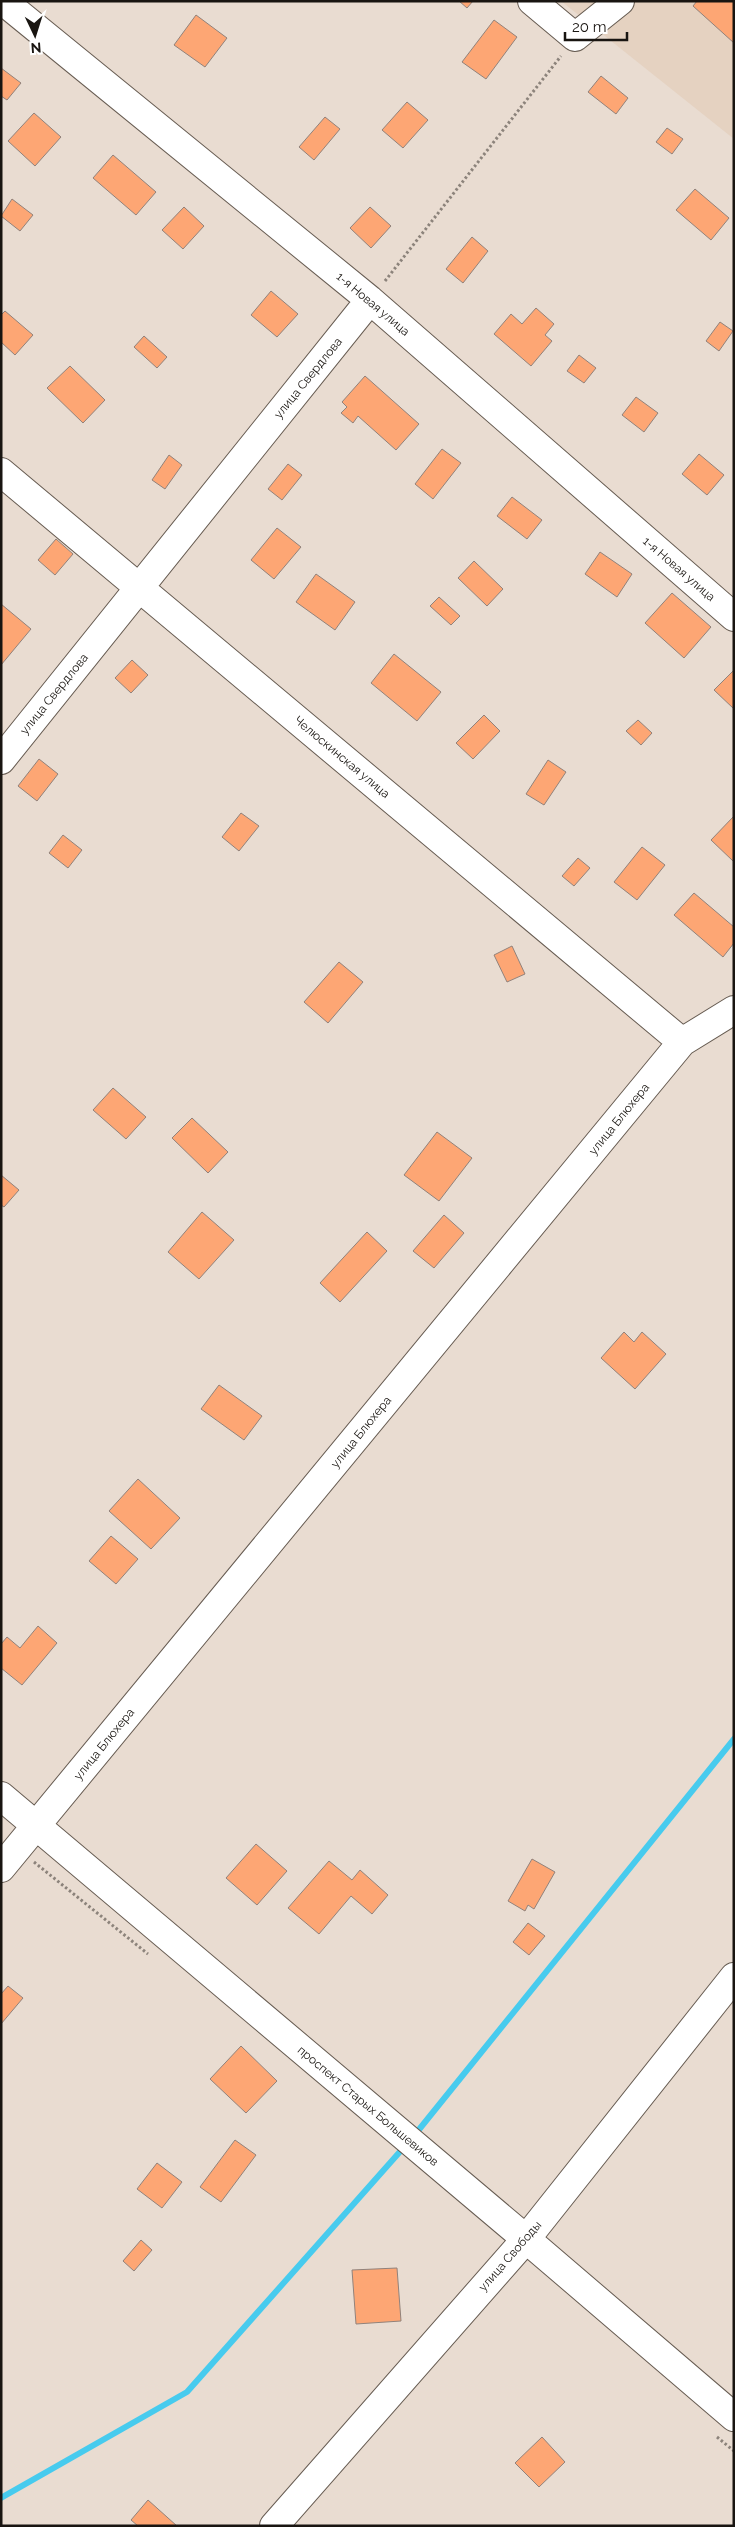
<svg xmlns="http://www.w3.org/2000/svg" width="735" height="2527" font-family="Raleway,sans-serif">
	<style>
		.built { fill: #e5d2c1 }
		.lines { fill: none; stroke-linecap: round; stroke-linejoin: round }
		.stream { stroke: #47cbee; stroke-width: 6 }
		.building { fill: #fda674; stroke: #91827b }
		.minor-casing { stroke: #675c52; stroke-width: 30 }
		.path { stroke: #8c837b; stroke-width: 3; stroke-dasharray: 2.5 2.5; stroke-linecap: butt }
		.minor { stroke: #fff; stroke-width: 28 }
		.labels { text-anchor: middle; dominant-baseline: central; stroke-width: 4.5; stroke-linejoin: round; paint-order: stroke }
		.street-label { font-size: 12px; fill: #191511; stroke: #fff }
	</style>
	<rect width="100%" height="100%" fill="#e9dcd1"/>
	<path class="built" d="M561,1H734V139Z"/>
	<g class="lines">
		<path class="stream" d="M413,2137L734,1739
			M1,2498L187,2392L405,2146"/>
	</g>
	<path class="building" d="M459,1H473L467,8Z
		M697,1H734V43L693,6Z
		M196,15L227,38L205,67L174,45Z
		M494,20L517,37L486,79L462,62Z
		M1,68L21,83L7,100L1,96Z
		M601,76L628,98L616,114L588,92Z
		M407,102L428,120L403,148L382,130Z
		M34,113L61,137L35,166L8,141Z
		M325,117L340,129L314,160L299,147Z
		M667,128L683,139L672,154L656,142Z
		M113,155L156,192L136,215L93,178Z
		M695,189L729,218L711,240L676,210Z
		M12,199L33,215L20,231L1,216Z
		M184,207L204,226L183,249L162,230Z
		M370,207L391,226L371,248L350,228Z
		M472,237L488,251L463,283L446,269Z
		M271,291L298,314L277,337L251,315Z
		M536,308L554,324L545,335L552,341L531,366L494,334L511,314L522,324Z
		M5,311L33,335L15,355L1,342V315Z
		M720,322L733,331L719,351L706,341Z
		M144,336L167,357L157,368L134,347Z
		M579,355L596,368L584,383L567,371Z
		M70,366L105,400L83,423L47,388Z
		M365,376L419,424L396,450L358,416L353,423L341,413L347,407L342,402Z
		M636,397L658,413L644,432L622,415Z
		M442,449L461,463L433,499L415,484Z
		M699,454L724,475L707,495L682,474Z
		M169,455L182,465L165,489L152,480Z
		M288,464L302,475L282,500L268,489Z
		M512,497L542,520L527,539L497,516Z
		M277,528L301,547L274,579L251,560Z
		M56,539L73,554L55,575L38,560Z
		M600,552L632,574L617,597L585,574Z
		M474,561L503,589L487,606L458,578Z
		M316,574L355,602L335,630L296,602Z
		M672,593L711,627L684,658L645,623Z
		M439,597L460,616L451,625L430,606Z
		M1,604L31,629L1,665Z
		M394,654L441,692L417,721L371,683Z
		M132,660L148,675L131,693L115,678Z
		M734,670V709L714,690Z
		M484,715L500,731L473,759L456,743Z
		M638,720L652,733L641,745L626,731Z
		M39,759L58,774L37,801L18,786Z
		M548,760L566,772L544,805L526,794Z
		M241,813L259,826L239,851L222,837Z
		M734,816V860L733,861L711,840Z
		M63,835L82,850L68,868L49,853Z
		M642,847L665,865L637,900L614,882Z
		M578,858L590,868L574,886L562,876Z
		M694,893L734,927V943L723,957L674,915Z
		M512,946L525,974L507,982L494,955Z
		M339,962L363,982L328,1023L304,1002Z
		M113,1088L146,1117L126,1139L93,1110Z
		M192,1118L228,1152L208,1173L172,1138Z
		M437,1132L472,1158L439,1201L404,1175Z
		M1,1175L19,1190L4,1207L1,1205Z
		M202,1212L234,1240L199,1279L168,1252Z
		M444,1215L464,1233L434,1268L413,1251Z
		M367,1232L387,1251L340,1302L320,1283Z
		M624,1332L634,1342L642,1332L666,1354L635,1389L601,1358Z
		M219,1385L262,1416L244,1440L201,1409Z
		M138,1479L180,1518L151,1549L109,1511Z
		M111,1536L138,1559L116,1584L89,1561Z
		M38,1626L57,1643L22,1685L1,1668V1644L7,1637L20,1648Z
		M256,1844L287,1871L257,1905L226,1878Z
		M532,1859L555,1872L534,1909L528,1905L525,1911L508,1901Z
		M329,1861L352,1880L360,1870L388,1895L372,1914L351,1896L319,1934L288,1908Z
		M528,1923L545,1936L529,1955L513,1942Z
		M8,1986L23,1998L1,2024V1994Z
		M241,2046L277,2081L246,2113L210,2079Z
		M235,2140L256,2155L221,2202L200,2187Z
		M157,2163L182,2182L162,2208L137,2189Z
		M141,2240L152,2250L134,2271L123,2261Z
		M397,2268L401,2321L356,2324L352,2270Z
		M542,2437L565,2462L539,2487L515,2463Z
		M148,2500L177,2526H138L131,2520Z"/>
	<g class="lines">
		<defs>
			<path id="minor" d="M3,1L370,300L734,617
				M532,1L575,37L620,1
				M1,472L682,1042
				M1,760L370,300
				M1,1796L526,2239L734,2417
				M1,1868L682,1042L734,1010
				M274,2526L526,2239L734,1977"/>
		</defs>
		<use href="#minor" class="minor-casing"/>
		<path class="path" d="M385,281L561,56
			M34,1862L148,1954
			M717,2437L734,2451"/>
		<use href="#minor" class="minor"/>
	</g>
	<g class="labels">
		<g class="street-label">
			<text transform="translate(373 304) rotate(40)">1-я Новая улица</text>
			<text transform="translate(308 378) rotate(-51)">улица Свердлова</text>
			<text transform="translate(679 569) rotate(41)">1-я Новая улица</text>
			<text transform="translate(54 694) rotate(-51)">улица Свердлова</text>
			<text transform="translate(342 757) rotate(40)">Челюскинская улица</text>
			<text transform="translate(619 1119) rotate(-51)">улица Блюхера</text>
			<text transform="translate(361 1432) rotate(-51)">улица Блюхера</text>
			<text transform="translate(104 1744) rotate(-51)">улица Блюхера</text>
			<text transform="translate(368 2106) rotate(40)">проспект Старых Большевиков</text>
			<text transform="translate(510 2256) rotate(-49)">улица Свободы</text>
		</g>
	</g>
	<rect width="735" height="2527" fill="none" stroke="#191511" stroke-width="5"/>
	<g transform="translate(35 35) rotate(176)" stroke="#ffffff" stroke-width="4" paint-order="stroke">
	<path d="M0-4L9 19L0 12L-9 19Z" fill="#191511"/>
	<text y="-8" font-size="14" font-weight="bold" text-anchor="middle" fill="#191511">N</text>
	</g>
	<path d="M565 32v8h62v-8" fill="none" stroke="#191511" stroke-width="2.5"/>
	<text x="572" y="32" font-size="15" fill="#191511" stroke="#ffffff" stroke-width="4" paint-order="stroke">20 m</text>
</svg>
